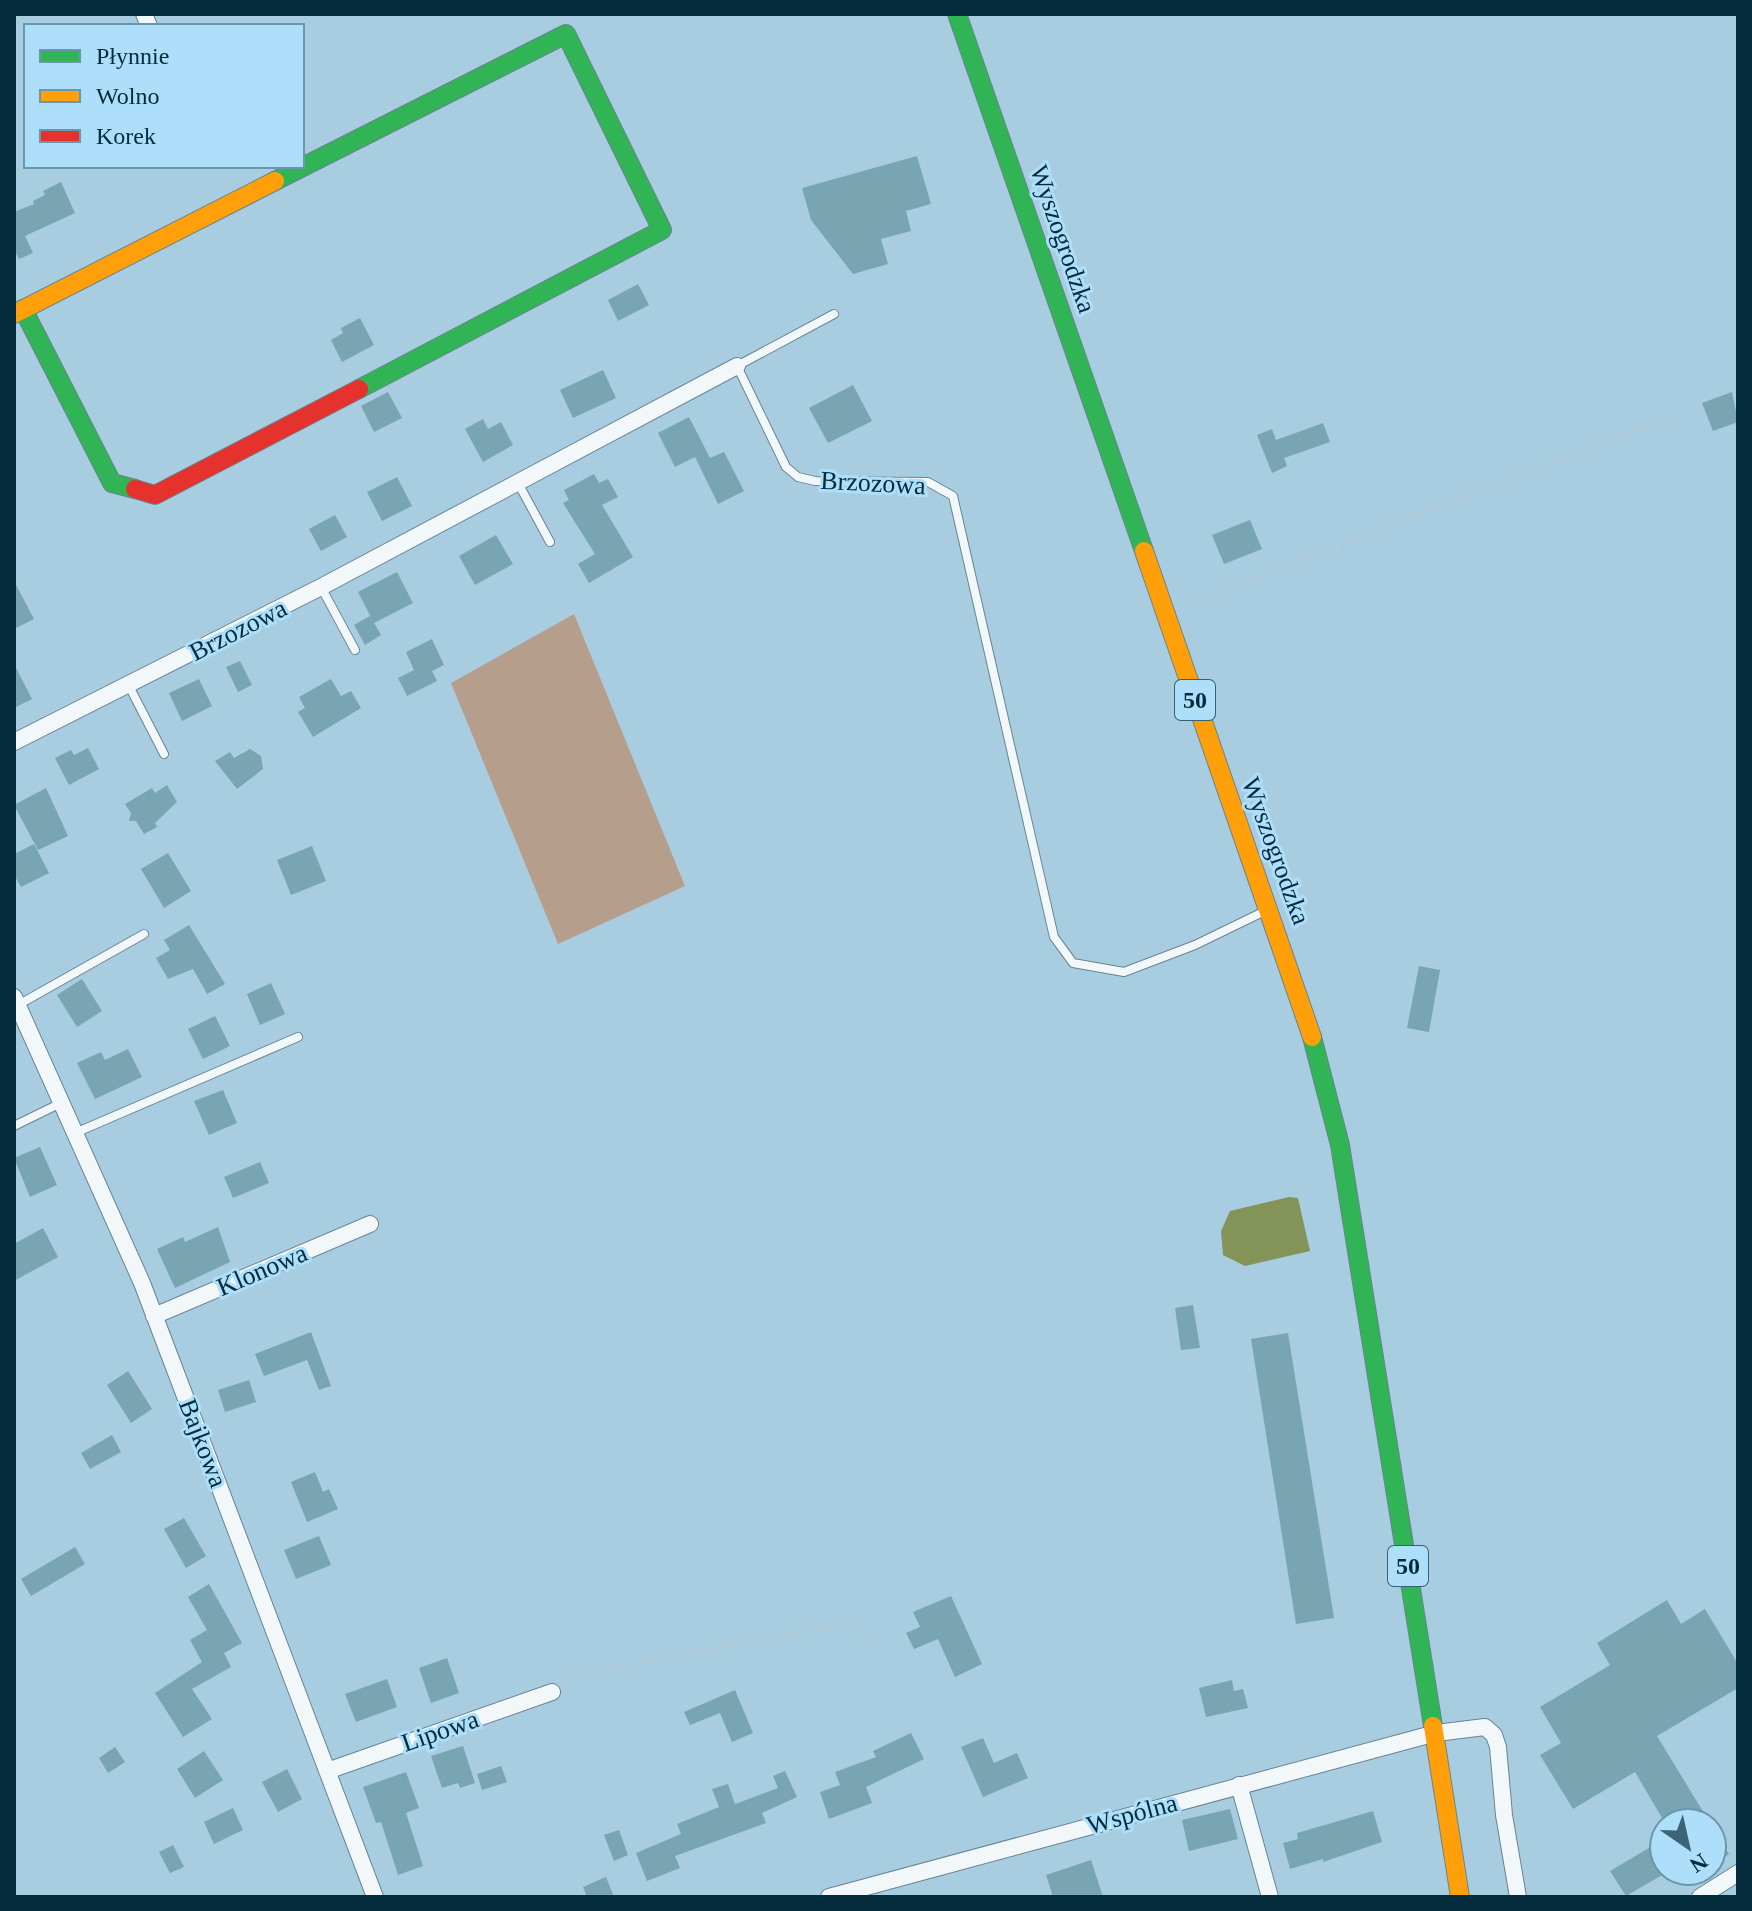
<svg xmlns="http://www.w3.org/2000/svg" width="1752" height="1911" font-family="'Times New Roman',serif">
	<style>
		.forest { fill: #b69e8d }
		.water { fill: #849358 }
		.building { fill: #79a4b1 }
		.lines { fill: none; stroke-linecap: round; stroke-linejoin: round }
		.lane-casing { stroke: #698391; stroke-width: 10 }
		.street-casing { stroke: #698391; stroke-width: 18 }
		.fast-casing { stroke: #698391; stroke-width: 20 }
		.slow-casing { stroke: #698391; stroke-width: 20 }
		.jam-casing { stroke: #698391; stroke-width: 20 }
		.path { stroke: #bdcad0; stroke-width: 3; stroke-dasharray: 4 6; stroke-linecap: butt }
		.lane { stroke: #f2f8fa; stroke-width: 8 }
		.street { stroke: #f2f8fa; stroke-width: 16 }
		.fast { stroke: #30b455; stroke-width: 18 }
		.slow { stroke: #ff9f0a; stroke-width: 18 }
		.jam { stroke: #e5322d; stroke-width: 18 }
		.labels { text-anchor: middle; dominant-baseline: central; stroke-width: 6; stroke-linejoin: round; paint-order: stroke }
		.shield { fill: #aedffa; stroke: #366175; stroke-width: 2 }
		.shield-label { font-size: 24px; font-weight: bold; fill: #032b3c }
		.street-label { font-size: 26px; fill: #032b3c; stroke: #aedffa }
	</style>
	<rect width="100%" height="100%" fill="#a8cde1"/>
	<path class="forest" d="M574,614L685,886L558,944L451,683Z"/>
	<path class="water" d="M1289,1197L1298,1198L1310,1251L1245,1266L1223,1255L1221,1231L1230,1211Z"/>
	<path class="building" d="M917,156L931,204L906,211L911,231L881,239L888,264L853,274L811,220L802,188Z
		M61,182L75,213L25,236L33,253L19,259L14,249V212L34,204L33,201L45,195L43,191Z
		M638,284L649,305L618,321L608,300Z
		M360,318L374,345L342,362L331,340L343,333L341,328Z
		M603,370L616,398L573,418L560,390Z
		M853,385L872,421L828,443L809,408Z
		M388,392L402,418L374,432L361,406Z
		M1732,392L1738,422L1713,431L1702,403Z
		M689,417L710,458L724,452L744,491L718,504L695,457L675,467L658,433Z
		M483,419L488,429L501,422L513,445L483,462L465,429Z
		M1323,423L1330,442L1284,458L1287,466L1272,473L1257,435L1272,429L1276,440Z
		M594,474L599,483L608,479L618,497L602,505L633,557L589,583L578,564L595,554L563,503L569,500L564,490Z
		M397,477L412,506L382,521L367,492Z
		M335,515L347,537L321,551L309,529Z
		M1250,520L1262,549L1224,564L1212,535Z
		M496,535L513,564L475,585L459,556Z
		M397,572L413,603L374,623L358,592Z
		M14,581L34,619L14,629Z
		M370,616L381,635L365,645L354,625Z
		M432,639L444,665L432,671L437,681L407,696L398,678L414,670L406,652Z
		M240,661L252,685L238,692L226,667Z
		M14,664L32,699L14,708Z
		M199,679L212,706L182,721L169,693Z
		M331,679L341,696L351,691L361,708L313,737L298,712L305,708L299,697Z
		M88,748L99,769L69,785L55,758L71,750L74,755Z
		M250,749L261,756L263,769L237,789L215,761L230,752L234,758Z
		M167,785L177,802L155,823L157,827L144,834L136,821H129L131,813L125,804L152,788L155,793Z
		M46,788L68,836L38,850L14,805Z
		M34,844L49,873L21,887L14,875V854Z
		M312,846L326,881L291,895L277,860Z
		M168,853L191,891L164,908L141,869Z
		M189,925L225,984L207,994L193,969L168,979L156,958L170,950L164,940Z
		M1419,966L1440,970L1429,1032L1407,1028Z
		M82,979L102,1011L77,1027L57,995Z
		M271,983L285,1014L260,1025L247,994Z
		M215,1016L230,1046L203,1059L188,1029Z
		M128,1049L142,1077L95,1099L77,1063L101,1052L105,1060Z
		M223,1090L237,1123L209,1135L194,1101Z
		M40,1147L57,1185L30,1197L14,1158Z
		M260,1162L269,1183L233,1198L224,1177Z
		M218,1227L230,1262L175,1288L157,1249L183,1237L185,1242Z
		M43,1228L58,1257L14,1281V1244Z
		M1193,1305L1200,1348L1181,1350L1175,1308Z
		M311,1332L331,1386L319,1390L307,1360L264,1376L255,1354Z
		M1288,1333L1334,1618L1296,1624L1251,1339Z
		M128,1371L152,1409L131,1423L107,1385Z
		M249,1380L256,1402L225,1412L218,1390Z
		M112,1435L121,1452L90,1469L81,1453Z
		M315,1472L323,1492L329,1489L338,1509L307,1522L291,1482Z
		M184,1518L206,1556L186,1568L164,1529Z
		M319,1536L331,1565L296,1579L284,1550Z
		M75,1547L85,1564L31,1596L21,1579Z
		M209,1584L242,1643L224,1653L231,1667L192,1689L212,1719L183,1737L155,1693L202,1662L190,1640L207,1630L188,1597Z
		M951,1596L982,1664L955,1677L938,1639L914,1649L906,1633L920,1627L913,1612Z
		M1667,1600L1681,1624L1705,1609L1738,1664V1688L1657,1736L1710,1823H1665L1635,1772L1573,1809L1540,1755L1561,1743L1540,1707L1610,1665L1597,1643Z
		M447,1658L459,1693L431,1703L419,1668Z
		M387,1679L397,1707L356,1722L345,1694Z
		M1232,1680L1234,1691L1243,1689L1248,1708L1206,1717L1199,1688Z
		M735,1690L753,1733L732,1742L720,1713L690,1725L684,1712Z
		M911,1733L924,1759L866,1787L872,1803L829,1819L820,1792L840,1785L835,1772L876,1757L873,1751Z
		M983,1738L994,1763L1017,1753L1028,1778L983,1797L961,1747Z
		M463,1746L475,1783L460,1788L458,1783L442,1788L431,1756Z
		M115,1747L125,1762L108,1773L99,1758Z
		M204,1751L223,1780L195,1798L177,1769Z
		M501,1766L507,1782L482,1790L477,1774Z
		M287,1769L302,1799L278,1812L262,1782Z
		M785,1771L797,1797L762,1813L766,1823L675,1856L680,1868L647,1881L636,1853L681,1834L677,1824L719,1807L712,1789L728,1784L735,1804L778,1788L773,1776Z
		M406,1772L419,1808L406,1813L423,1866L398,1875L381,1822L376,1823L363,1787Z
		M233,1808L243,1830L214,1844L204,1822Z
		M1230,1809L1238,1839L1189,1851L1182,1820Z
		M1373,1811L1382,1842L1323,1862V1859L1290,1869L1283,1843L1298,1839L1297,1833Z
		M1712,1827L1729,1854L1712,1865Z
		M619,1830L628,1855L614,1861L604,1835Z
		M1664,1839V1874L1626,1896L1610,1871Z
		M173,1845L184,1867L170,1873L159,1852Z
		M1091,1860L1103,1897H1053L1046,1875Z
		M606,1877L614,1897H587L583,1887Z"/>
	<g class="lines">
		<defs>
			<path id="lane" d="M834,314L737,366L786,467L798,477L815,481L928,482L953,496L1054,937L1073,963L1124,972L1195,945L1265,911
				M518,483L550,542
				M321,587L355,650
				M129,686L164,754
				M18,1005L144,934
				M14,1126L61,1103
				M75,1133L298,1037"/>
			<path id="street" d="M144,14L149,26
				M14,742L321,587L737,366
				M14,997L142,1283L375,1897
				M154,1316L370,1224
				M327,1771L552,1692
				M1239,1785L1270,1897
				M829,1897L1436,1733L1485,1727L1494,1735L1498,1747L1504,1815L1518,1897
				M1700,1897L1738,1873"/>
			<path id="fast" d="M957,14L1144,551
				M275,181L566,34L662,230L359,389
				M23,309L112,483L135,489
				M1312,1037L1340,1145L1433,1726"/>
			<path id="slow" d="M14,314L275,181
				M1144,551L1312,1037
				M1433,1726L1460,1897"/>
			<path id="jam" d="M135,489L155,495L359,389"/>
		</defs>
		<use href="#lane" class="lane-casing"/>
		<use href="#street" class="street-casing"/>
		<use href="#fast" class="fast-casing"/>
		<use href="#slow" class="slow-casing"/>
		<use href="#jam" class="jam-casing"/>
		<path class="path" d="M1186,605L1678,414
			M564,1682L570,1676L827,1627L853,1628L868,1639"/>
		<use href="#lane" class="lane"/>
		<use href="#street" class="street"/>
		<use href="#fast" class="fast"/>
		<use href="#slow" class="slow"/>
		<use href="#jam" class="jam"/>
	</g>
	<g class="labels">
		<g class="shield">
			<rect x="1175" y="680" width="40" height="40" rx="6"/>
			<rect x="1388" y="1546" width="40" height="40" rx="6"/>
		</g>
		<g class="shield-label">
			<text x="1195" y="700">50</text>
			<text x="1408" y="1566">50</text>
		</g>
		<g class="street-label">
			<text transform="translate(1063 239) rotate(71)">Wyszogrodzka</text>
			<text transform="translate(873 483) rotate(3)">Brzozowa</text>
			<text transform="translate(238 630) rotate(-27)">Brzozowa</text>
			<text transform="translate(1276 851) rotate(70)">Wyszogrodzka</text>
			<text transform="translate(262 1270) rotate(-23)">Klonowa</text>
			<text transform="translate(203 1443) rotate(69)">Bajkowa</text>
			<text transform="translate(440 1731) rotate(-19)">Lipowa</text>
			<text transform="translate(1132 1814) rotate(-15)">Wspólna</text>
		</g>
	</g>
	<rect width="1752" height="1911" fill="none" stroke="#032b3c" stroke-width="32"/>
	<rect x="24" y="24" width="280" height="144" fill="#aedffa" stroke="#6a97ae" stroke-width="2"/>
	<rect x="40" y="50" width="40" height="12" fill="#30b455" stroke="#6a97ae" stroke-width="2"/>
	<text x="96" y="64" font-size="24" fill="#032b3c">Płynnie</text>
	<rect x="40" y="90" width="40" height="12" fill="#ff9f0a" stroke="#6a97ae" stroke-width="2"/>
	<text x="96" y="104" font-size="24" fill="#032b3c">Wolno</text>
	<rect x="40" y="130" width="40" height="12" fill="#e5322d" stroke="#6a97ae" stroke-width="2"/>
	<text x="96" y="144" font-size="24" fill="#032b3c">Korek</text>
	<g transform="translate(1688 1847) rotate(146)"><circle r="38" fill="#aedffa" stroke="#6a97ae" stroke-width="2"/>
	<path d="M0-6L14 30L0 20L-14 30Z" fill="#3d6476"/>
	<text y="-12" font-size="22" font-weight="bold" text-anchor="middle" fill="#032b3c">N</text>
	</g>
</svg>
